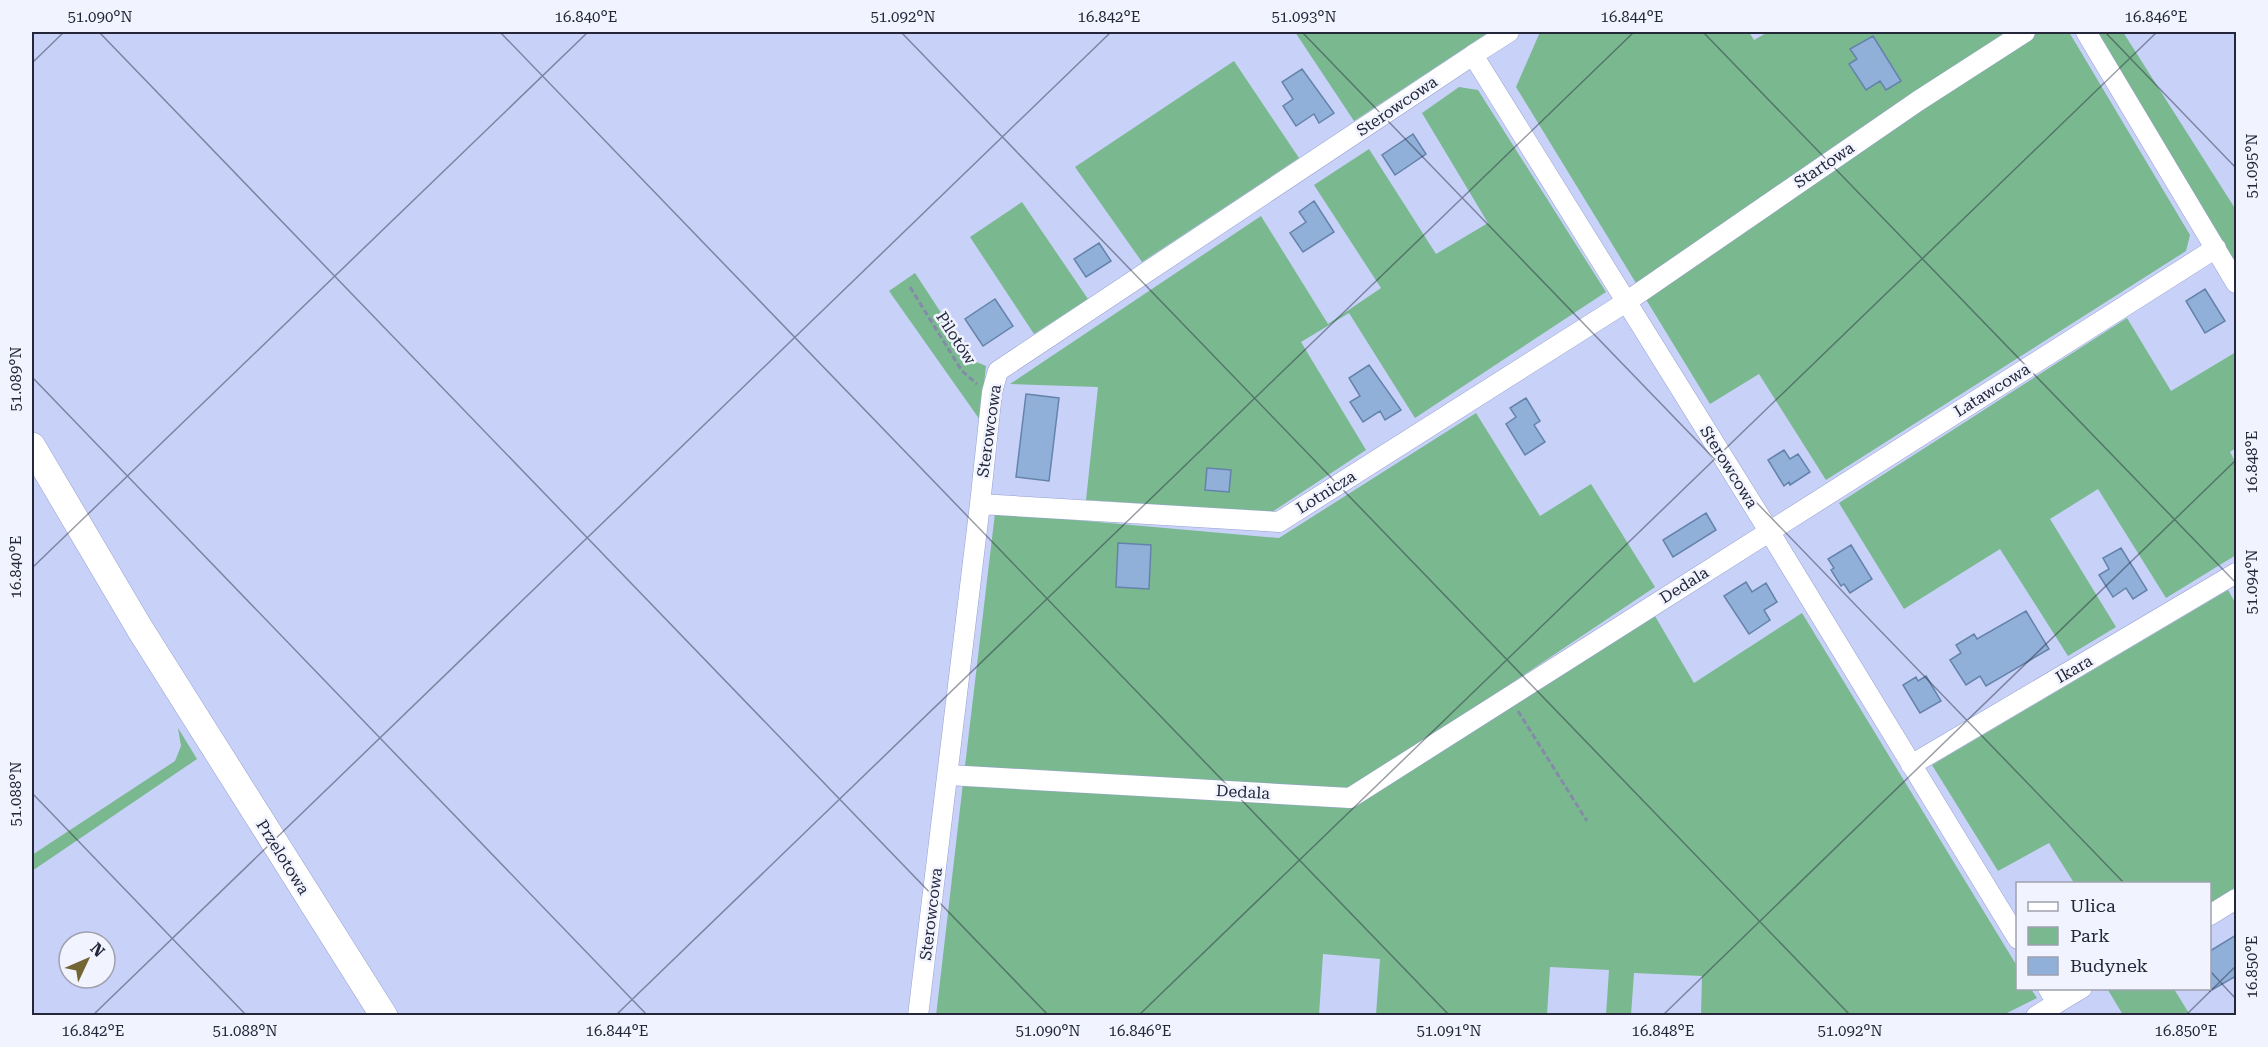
<svg xmlns="http://www.w3.org/2000/svg" width="2268" height="1047" font-family="'Roboto Serif',serif">
	<style>
		.green { fill: #7ab88f }
		.building { fill: #90b0d9; stroke: #6583aa; stroke-width: 1.5 }
		.lines { fill: none; stroke-linecap: round; stroke-linejoin: round }
		.street-casing { stroke: #97a1d0; stroke-width: 21 }
		.secondary-casing { stroke: #97a1d0; stroke-width: 28 }
		.path { stroke: #848ba9; stroke-width: 3; stroke-dasharray: 6 3; stroke-linecap: butt }
		.street { stroke: #fff; stroke-width: 20 }
		.secondary { stroke: #fff; stroke-width: 27 }
		.ticks { fill: none; stroke: #232739; stroke-width: 1.5; stroke-opacity: 0.45 }
		.labels { text-anchor: middle; dominant-baseline: central; stroke-width: 5; stroke-linejoin: round; paint-order: stroke }
		.street-label { font-size: 16px; fill: #232739; stroke: #f1f3fe }
		.neatline { fill: none; stroke: #232739; stroke-width: 2 }
		.ticks-label { font-size: 15px; text-anchor: middle; fill: #232739 }
	</style>
	<rect width="100%" height="100%" fill="#c8d1f8"/>
	<path class="green" d="M1295,32H1489L1354,121Z
		M1540,32H1749L1754,40L1768,32H2069L2190,235L2186,251L1826,480L1759,374L1710,404L1516,87Z
		M2097,32H2123L2236,210V265Z
		M1234,61L1299,158L1142,262L1075,167Z
		M1459,87L1478,90L1606,292L1415,418L1349,313L1301,342L1366,450L1272,512L1086,500L1098,387L1010,384L1261,216L1328,324L1381,288L1314,185L1369,149L1436,254L1488,223L1422,113Z
		M1022,202L1088,299L1034,334L970,237Z
		M915,273L972,360L986,366L980,420L889,291Z
		M2127,318L2171,391L2236,352V448L2230,452L2236,463V555L2166,598L2098,489L2050,519L2116,627L2068,656L2000,549L1904,609L1839,503Z
		M1476,413L1540,516L1591,484L1655,587L1355,788L1339,792L965,766L995,513L1279,538Z
		M2228,590L2236,604V887L2210,903V884L2074,883L2049,843L1998,871L1932,765Z
		M1802,613L2017,966L2018,988L2031,989L2037,998L2003,1015H1701L1702,976L1634,973L1631,1015H1606L1609,970L1550,967L1547,1015H1376L1380,959L1323,954L1319,1015L936,1016L963,783L1354,805L1559,673L1655,616L1694,683Z
		M178,728L197,759L32,871V855L175,761L181,746Z
		M2110,989H2174L2190,1015H2123L2108,990Z"/>
	<path class="building" d="M1873,36L1901,81L1886,90L1880,81L1866,90L1849,64L1857,59L1850,49Z
		M1302,69L1334,113L1319,123L1314,114L1296,126L1283,106L1293,99L1282,82Z
		M1413,134L1426,154L1395,175L1382,155Z
		M1314,201L1334,232L1303,252L1290,233L1306,222L1299,212Z
		M1099,243L1111,261L1086,277L1074,259Z
		M2205,289L2225,321L2205,333L2186,301Z
		M995,299L1013,326L983,346L965,319Z
		M1369,365L1401,410L1385,420L1380,411L1363,422L1350,402L1360,396L1349,378Z
		M1026,394L1059,398L1049,481L1016,477Z
		M1526,398L1540,421L1534,425L1545,442L1525,455L1506,424L1516,417L1510,408Z
		M1784,450L1790,459L1798,454L1810,472L1790,485L1789,482L1784,486L1768,460Z
		M1207,468L1231,470L1229,492L1205,490Z
		M1706,513L1716,530L1673,557L1663,540Z
		M1118,543L1151,545L1149,589L1116,587Z
		M1851,545L1872,579L1850,593L1844,584L1841,586L1831,570L1834,568L1828,559Z
		M2121,548L2147,590L2133,599L2126,588L2113,597L2099,575L2109,569L2103,558Z
		M1746,582L1752,592L1766,583L1777,602L1764,610L1770,620L1749,634L1724,596Z
		M2026,611L2049,649L1986,686L1980,676L1966,685L1950,660L1961,653L1956,645L1974,634L1977,639Z
		M1926,676L1941,701L1920,713L1903,685L1916,677L1918,681Z
		M2236,935V976L2210,991V951Z"/>
	<g class="lines">
		<defs>
			<path id="street" d="M2086,32L2236,283
				M1473,55L1509,32
				M980,504L1279,522L1626,302L1918,101L2025,32
				M1911,765L2236,573
				M948,775L1350,798L2216,248
				M2210,915L2236,899
				M2057,1003L2082,988
				M918,1016L980,504L992,392L998,371L1473,55L1769,531L2018,939
				M2036,1016L2057,1003L2048,988"/>
			<path id="secondary" d="M32,446L140,629L384,1016"/>
		</defs>
		<use href="#street" class="street-casing"/>
		<use href="#secondary" class="secondary-casing"/>
		<path class="path" d="M910,287L962,371L977,384
			M1518,711L1587,821"/>
		<use href="#street" class="street"/>
		<use href="#secondary" class="secondary"/>
	</g>
	<path class="ticks" d="M99,32L1049,1016M500,32L1450,1016M901,32L1851,1016M1302,32L2125,884M1703,32L2236,583M2105,32L2236,168M32,63L64,32M32,377L648,1016M32,568L588,32M32,793L247,1016M2210,971L2236,999M92,1016L1111,32M615,1016L1634,32M1138,1016L2157,32M1662,1016L2236,460M2185,1016L2236,966"/>
	<g class="labels">
		<g class="street-label">
			<text transform="translate(1397 106) rotate(-34)">Sterowcowa</text>
			<text transform="translate(1824 165) rotate(-34)">Startowa</text>
			<text transform="translate(956 338) rotate(57)">Pilotów</text>
			<text transform="translate(1992 390) rotate(-32)">Latawcowa</text>
			<text transform="translate(989 431) rotate(-82)">Sterowcowa</text>
			<text transform="translate(1729 467) rotate(58)">Sterowcowa</text>
			<text transform="translate(1326 492) rotate(-32)">Lotnicza</text>
			<text transform="translate(1684 585) rotate(-32)">Dedala</text>
			<text transform="translate(2074 669) rotate(-30)">Ikara</text>
			<text transform="translate(1243 792) rotate(3)">Dedala</text>
			<text transform="translate(283 857) rotate(58)">Przelotowa</text>
			<text transform="translate(931 914) rotate(-83)">Sterowcowa</text>
		</g>
	</g>
	<rect width="2268" height="1047" fill="none" stroke="#f1f3fe" stroke-width="66"/>
	<rect x="2016" y="882" width="195" height="108" fill="#f1f3fe" stroke="#9fa1af" stroke-width="1.5"/>
	<rect x="2028" y="902" width="30" height="9" fill="#ffffff" stroke="#9fa1af" stroke-width="1.5"/>
	<text x="2070" y="912" font-size="18" fill="#232739">Ulica</text>
	<rect x="2028" y="927" width="30" height="18" fill="#7ab88f" stroke="#9fa1af" stroke-width="1.5"/>
	<text x="2070" y="942" font-size="18" fill="#232739">Park</text>
	<rect x="2028" y="957" width="30" height="18" fill="#90b0d9" stroke="#9fa1af" stroke-width="1.5"/>
	<text x="2070" y="972" font-size="18" fill="#232739">Budynek</text>
	<g transform="translate(87 960) rotate(46)"><circle r="28" fill="#f1f3fe" stroke="#9fa1af" stroke-width="1.5"/>
	<path d="M0-4.5L10 22L0 15L-10 22Z" fill="#746633"/>
	<text y="-9" font-size="16" font-weight="bold" text-anchor="middle" fill="#232739">N</text>
	</g>
	<rect x="33" y="33" width="2202" height="981" class="neatline"/>
	<g class="ticks-label">
		<text x="100" y="22">51.090°N</text>
		<text x="586" y="22">16.840°E</text>
		<text x="903" y="22">51.092°N</text>
		<text x="1109" y="22">16.842°E</text>
		<text x="1304" y="22">51.093°N</text>
		<text x="1632" y="22">16.844°E</text>
		<text x="2156" y="22">16.846°E</text>
		<text transform="translate(2252 166) rotate(-90)" y="5">51.095°N</text>
		<text transform="translate(16 379) rotate(-90)" y="5">51.089°N</text>
		<text transform="translate(2252 462) rotate(-90)" y="5">16.848°E</text>
		<text transform="translate(16 567) rotate(-90)" y="5">16.840°E</text>
		<text transform="translate(2252 582) rotate(-90)" y="5">51.094°N</text>
		<text transform="translate(16 794) rotate(-90)" y="5">51.088°N</text>
		<text transform="translate(2252 967) rotate(-90)" y="5">16.850°E</text>
		<text x="93" y="1036">16.842°E</text>
		<text x="245" y="1036">51.088°N</text>
		<text x="617" y="1036">16.844°E</text>
		<text x="1048" y="1036">51.090°N</text>
		<text x="1140" y="1036">16.846°E</text>
		<text x="1449" y="1036">51.091°N</text>
		<text x="1663" y="1036">16.848°E</text>
		<text x="1850" y="1036">51.092°N</text>
		<text x="2186" y="1036">16.850°E</text>
	</g>
</svg>
